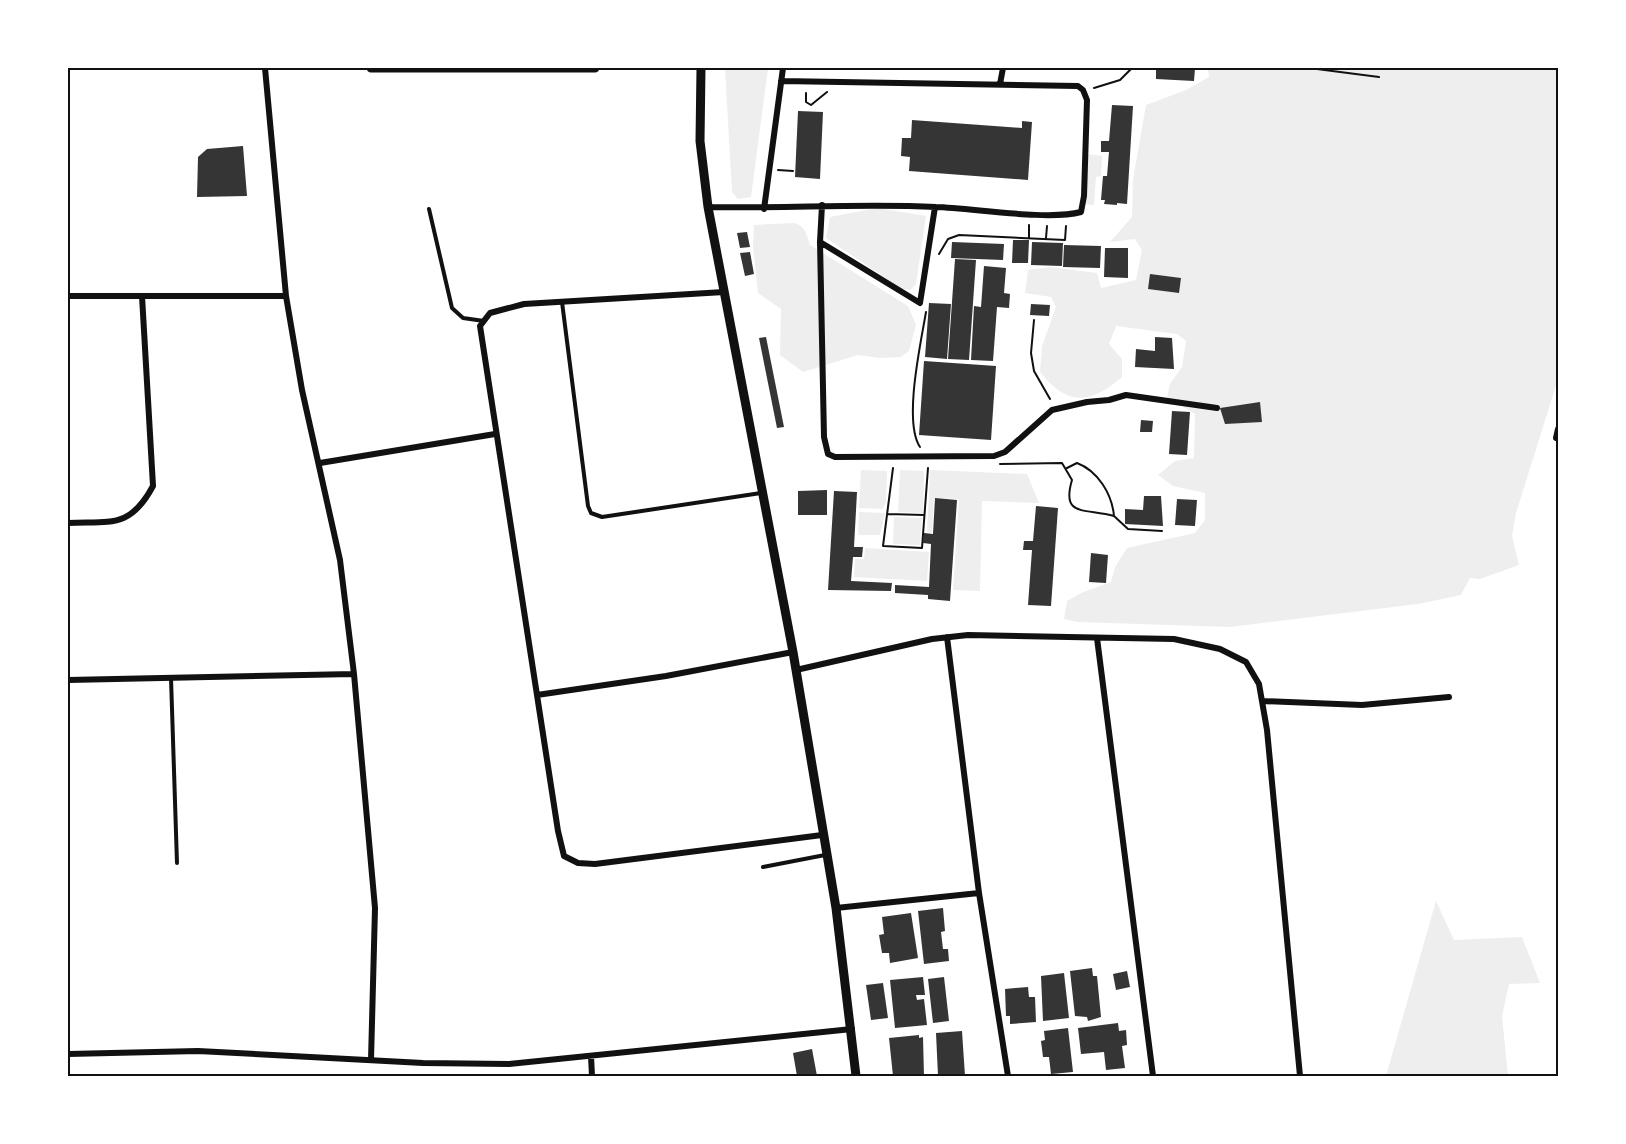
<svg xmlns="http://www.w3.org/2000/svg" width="1626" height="1144" font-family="'PT Sans Narrow',sans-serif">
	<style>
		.green { fill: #eee }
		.building { fill: #353535 }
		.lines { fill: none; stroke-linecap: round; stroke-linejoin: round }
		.path { stroke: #111; stroke-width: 2 }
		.service { stroke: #111; stroke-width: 4 }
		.minor { stroke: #111; stroke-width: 6 }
		.tertiary { stroke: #111; stroke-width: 9 }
		.neatline { fill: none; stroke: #111; stroke-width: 2 }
	</style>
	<rect width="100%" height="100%" fill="#fff"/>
	<path class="green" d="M725,68H768L751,197L738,199L732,192Z
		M1208,68H1558V379L1516,513L1512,536L1519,565L1480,579L1470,578L1461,595L1418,604L1230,627L1078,622L1064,619L1067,601L1081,593L1111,582L1115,567L1127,548L1195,533L1205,520V493L1173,486L1158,475L1175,461L1194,458L1195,414L1167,397L1170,384L1182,367L1186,341L1177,334L1116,326L1109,344L1122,359V377C1090,405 1067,406 1040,372L1042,346L1056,307L1051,297L1025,293L1028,270L1050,267L1097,273L1101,288L1136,280L1142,250L1135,239L1110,242L1132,217L1133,180L1146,105L1186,90L1209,77Z
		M1087,154L1102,156L1101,176L1096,177L1094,205L1084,204Z
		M877,208L926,216L916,284L910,290L902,289L826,238L830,217Z
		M793,223C806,226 806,233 810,245L908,306L916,325L909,351L901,357L880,358L858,355L803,372L780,355L781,309L758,293L753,246L754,225Z
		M861,470L887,471L886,503L882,509L859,508Z
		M900,470L924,471L923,513L898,512Z
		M930,470L1027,474L1039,503L982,501L980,591L953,590L959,499L934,498L932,533L927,532Z
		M859,512L885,513L880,535H858Z
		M894,517L922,518L920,545L893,544Z
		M865,548L929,552L927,581L854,577L855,559H864Z
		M1436,901L1454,940L1522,937L1540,983L1509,984L1502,1016L1508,1076H1386Z"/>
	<path class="building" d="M1156,68H1195L1194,81L1156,79Z
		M1112,105L1133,106L1127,204L1117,203V205L1104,204L1105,200H1101L1103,176H1107L1109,152H1101V141H1109Z
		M798,111L823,112L820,179L795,177Z
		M912,120L1022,128V121L1032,122L1028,180L909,171L910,157L901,156L902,138H911Z
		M243,146L247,196L197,197L198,157L207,149Z
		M747,232L750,247L740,248L737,233Z
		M1013,240H1029L1028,263H1012Z
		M952,242L1004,244L1003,260L951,258Z
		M1032,242L1063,243L1062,266L1031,265Z
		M1064,245L1101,246L1100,268L1063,267Z
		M1105,248H1128V278L1104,277Z
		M750,252L754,274L745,276L740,253Z
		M955,259L976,260L969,360L948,359Z
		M984,266L1006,268L1004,293L1010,294L1009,308L997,307L993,361L971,360L974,306L981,307Z
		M1150,274L1181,278L1179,293L1148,289Z
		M929,303L951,304L947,359L925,357Z
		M1031,304L1050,305L1049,316L1030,315Z
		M766,337L784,427L777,428L759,338Z
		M1155,337L1172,338L1174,369L1135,367L1136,349L1155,351Z
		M924,361L996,366L991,440L919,435Z
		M1260,402L1262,422L1225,424L1220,408Z
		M1172,411L1190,412L1187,455L1169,454Z
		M1141,420L1153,421L1152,432H1140Z
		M827,490V515H798V491Z
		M834,491L857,492L854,547H863L862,557H853L851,581L892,583L891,591L828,590Z
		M1144,496H1161L1163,526L1125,524V509L1143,510Z
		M935,498L957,500L950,601L928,599V595L895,593V585L929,587L931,544L923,543L924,533L933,534Z
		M1177,499L1197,500L1195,526L1175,525Z
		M1036,506L1058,508L1051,606L1028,605L1032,550H1023L1024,541H1033Z
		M1091,553L1108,555L1106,583L1089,582Z
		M943,908L945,931L941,932L943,949H948L949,961L924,964L918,911Z
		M911,913L918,958L890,963L889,953H882L879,935L884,934L882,917Z
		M1092,968L1093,976H1097L1101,1017L1088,1021L1087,1017L1075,1016L1070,971Z
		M1127,971L1130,987L1116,990L1113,974Z
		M1064,973L1069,1018L1043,1021L1041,976Z
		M923,977L925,995H916L917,1000L924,999L927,1025L895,1028L890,980Z
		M944,977L949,1021L933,1023L928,979Z
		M883,983L888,1018L871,1020L866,985Z
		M1028,987L1029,997H1035L1036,1022L1010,1024V1016H1006L1005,989Z
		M1118,1023L1119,1031L1126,1030L1127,1045L1122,1046L1125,1068L1106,1070L1104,1052L1081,1054L1078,1028Z
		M1068,1028L1073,1072L1051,1074L1049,1057H1043L1041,1041L1045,1040L1044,1031Z
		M962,1031L965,1076H938L936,1033Z
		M919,1035V1038L923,1037L924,1076H893L889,1038Z
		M812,1049L817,1076H797L793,1053Z"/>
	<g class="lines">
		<path class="path" d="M1309,68L1379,77
			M1094,88L1120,80L1132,68
			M806,93V102L811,105L827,92
			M778,170L793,171
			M1029,237V225
			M1046,238L1047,226
			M939,254L948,239L959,235L1065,240L1066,226
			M1034,320L1031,353L1034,371L1050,399
			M920,447C903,422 921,342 926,312
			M1000,464L1062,463L1072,480C1061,517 1084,508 1114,516
			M893,468L883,546L922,548L928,468
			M1067,468L1077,463C1098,471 1112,494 1114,516L1128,529L1162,531
			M888,514L924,515"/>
		<path class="service" d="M429,209L452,308L463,318L484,321
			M562,302L588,506L591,513L602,517L761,493
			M171,678L177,863
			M763,867L825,855"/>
		<path class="minor" d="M265,68L286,296L302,390L340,560L354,674L375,908L371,1060
			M1000,84L1003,68
			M822,205L820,242L824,437L828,454L835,457L994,456L1005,452L1052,410L1087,402L1109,400L1126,395L1217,408
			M708,207C784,209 859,203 936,207C973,208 1047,221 1081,212L1084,196L1087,100L1083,90L1078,86L781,81
			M764,209L783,68
			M820,242L920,303L935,207
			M724,292L524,304L490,313L480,326L558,831L564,856L578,863L595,864L822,835
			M68,296H286
			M1556,438L1558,429
			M320,463L495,434
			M68,523C111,521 130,529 153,486L142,296
			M947,637L979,893L1008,1076
			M1097,638L1153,1076
			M796,670L932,639L968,635L1174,639L1220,649L1246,662L1259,684L1267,730L1300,1076
			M68,680L354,674
			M537,695L666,676L793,652
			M1262,701L1362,705L1449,697
			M836,908L979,893
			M68,1054L198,1051L423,1063L509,1064L852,1029
			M591,1056L592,1076"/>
		<path class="tertiary" d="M371,68H595
			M701,68L700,141L708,207L793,652L836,908L856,1076"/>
	</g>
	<rect width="1626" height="1144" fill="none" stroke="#ffffff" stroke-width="138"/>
	<rect x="69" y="69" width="1488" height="1006" class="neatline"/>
</svg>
